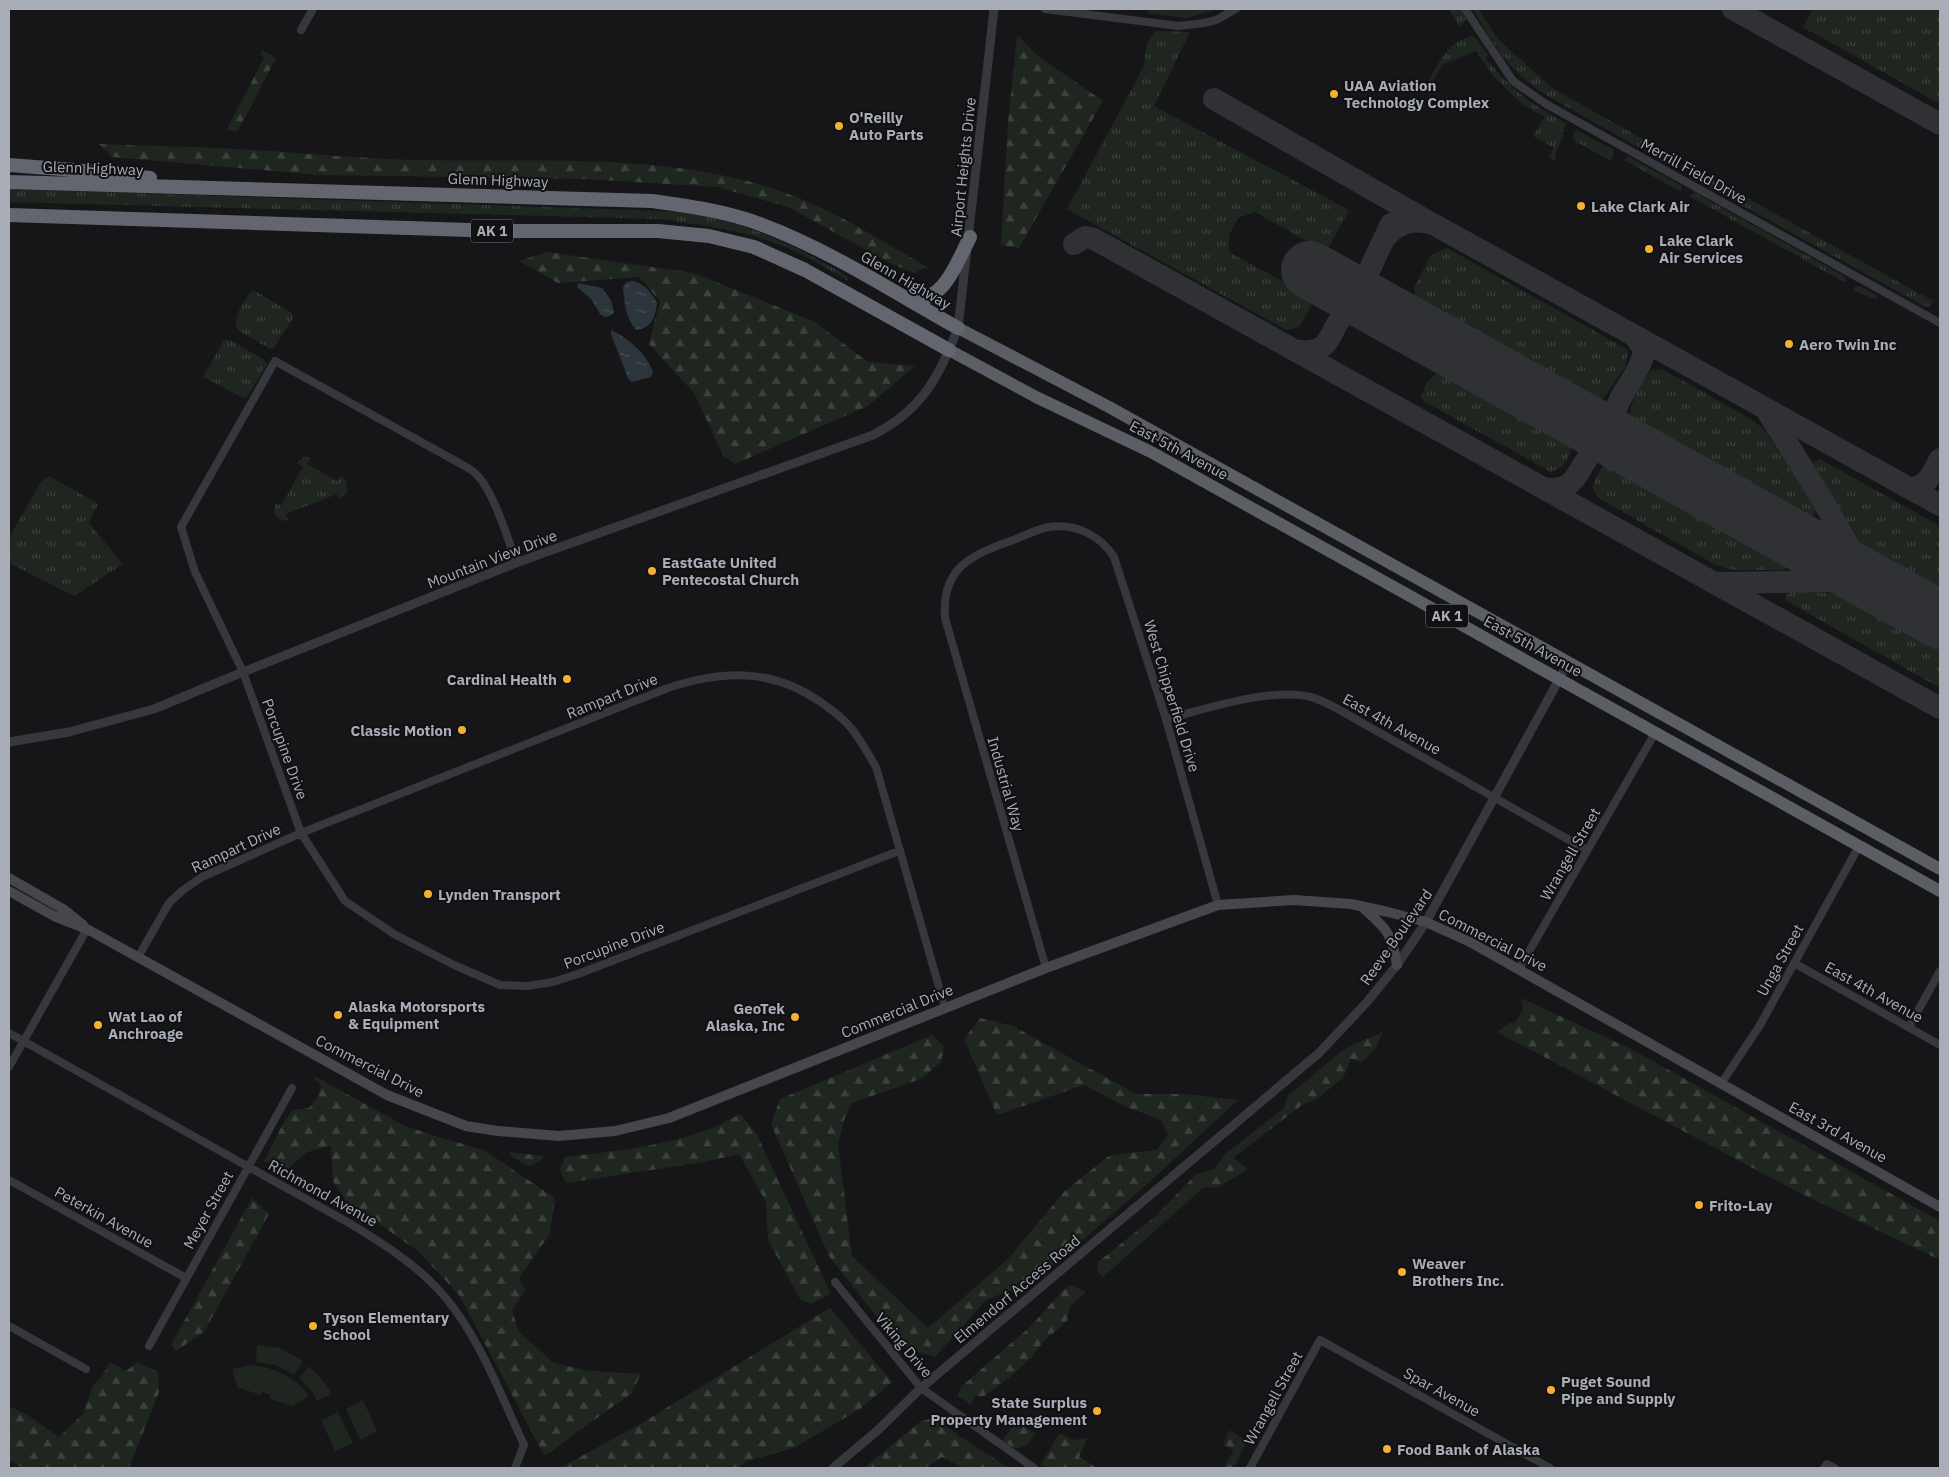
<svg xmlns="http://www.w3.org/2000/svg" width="1949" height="1477" font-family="'IBM Plex Sans',sans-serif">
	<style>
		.grass { fill: url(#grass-tufts) }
		.forest { fill: url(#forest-firs) }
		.green { fill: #1e261f }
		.water { fill: url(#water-ripples) }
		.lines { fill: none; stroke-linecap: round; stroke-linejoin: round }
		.taxiway { stroke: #303135; stroke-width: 22 }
		.runway { stroke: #303135; stroke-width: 58 }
		.minor { stroke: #37383d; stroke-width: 8 }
		.tertiary { stroke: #37383d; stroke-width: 9 }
		.secondary { stroke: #45474d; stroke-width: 10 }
		.trunk { stroke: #5b5e65; stroke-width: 12 }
		.motorway { stroke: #63666e; stroke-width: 14 }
		.poi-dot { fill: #f2b134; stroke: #111113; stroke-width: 2 }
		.labels { text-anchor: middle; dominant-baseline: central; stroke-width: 4; stroke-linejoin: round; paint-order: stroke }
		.shield { fill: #111113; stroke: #7b7e86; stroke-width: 1 }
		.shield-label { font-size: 14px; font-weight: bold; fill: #a8adb8 }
		.poi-label { font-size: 15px; font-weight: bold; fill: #a8adb8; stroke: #111113; text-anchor: start }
		.street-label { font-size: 15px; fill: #a8adb8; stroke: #111113 }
	</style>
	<defs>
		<pattern id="grass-tufts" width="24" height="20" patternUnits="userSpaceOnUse" patternTransform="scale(1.25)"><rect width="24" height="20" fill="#1e261f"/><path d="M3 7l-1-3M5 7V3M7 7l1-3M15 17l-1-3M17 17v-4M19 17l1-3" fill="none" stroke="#3c433d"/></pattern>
		<pattern id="forest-firs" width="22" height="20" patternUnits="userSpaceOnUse" patternTransform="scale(1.25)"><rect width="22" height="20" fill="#1e261f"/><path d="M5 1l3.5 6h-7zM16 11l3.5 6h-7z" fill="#3c433d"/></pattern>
		<pattern id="water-ripples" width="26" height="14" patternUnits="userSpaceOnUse" patternTransform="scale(1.25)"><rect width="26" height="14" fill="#2c353c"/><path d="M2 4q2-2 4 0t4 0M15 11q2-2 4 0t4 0" fill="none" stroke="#485056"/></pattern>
	</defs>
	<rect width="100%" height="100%" fill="#161618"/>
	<path class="grass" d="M1149,9H1218L1186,18L1148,13Z
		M1449,9H1460L1466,18L1460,28Z
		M1473,9H1479L1497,38L1552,88L1682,161L1675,167L1671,166L1541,92C1506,67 1494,45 1473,9Z
		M1813,9H1940V104L1803,27Z
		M1155,31L1190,32L1154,106L1349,210L1326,252L1255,212L1238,218L1229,235V252L1315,299L1299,327L1286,330L1067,209L1134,85L1144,65L1147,43Z
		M1471,36L1477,39L1488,55L1486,58C1508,87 1533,106 1566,123L1562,134L1564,135L1556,151L1555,161L1549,157L1554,148L1533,136L1545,117L1523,105L1494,77L1476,51L1442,65L1432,83L1429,81C1439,62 1448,42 1471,36Z
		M1576,130L1614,150L1612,159L1609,160L1573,140V136Z
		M1629,157L1682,186L1681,192L1624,160Z
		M1691,167L1933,301L1929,307L1924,306L1691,177L1688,172Z
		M9,189L638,210C656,211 674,211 692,214C747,222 800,248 847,276L848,281C827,268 806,256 783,246C744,230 701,225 659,219L9,202Z
		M1694,192L1844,276L1846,281L1844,282L1689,196Z
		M1447,248L1628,350L1625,367L1603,399L1591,401L1416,301L1414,288L1431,255Z
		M1859,286L1877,295L1876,300L1853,290L1855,287Z
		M251,291L257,292L292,313L293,318L274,348L270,349L238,330C231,318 244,302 251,291Z
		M224,340H230L263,359L267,364L246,399L203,377Z
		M1662,369L1749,418L1764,429L1817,510L1810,519L1631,419C1628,402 1641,385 1651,370Z
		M1436,374H1447L1565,437L1572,444C1570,458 1565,467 1551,472L1425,402L1421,396L1427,382Z
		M304,457L310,458L307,464L337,481L341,475L347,482V493L340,499L337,494L286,514L288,520L283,521L276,516L274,512L276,503L281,506L303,467L297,463Z
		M1820,459L1940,526V590L1865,549L1815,468L1813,463Z
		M1613,464L1786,564L1785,570H1733L1714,564L1598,498L1592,487L1598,473L1604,465Z
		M49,476L98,504L89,523L123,564L74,596L11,564L9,566V538L41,482Z
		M1793,592L1846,594L1940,647V688L1785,600L1786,595Z"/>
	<path class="forest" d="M1017,35L1038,56L1103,101L1019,248L1001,245L1008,123Z
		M262,50L276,58L238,131H229L228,127L264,58L260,55Z
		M99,144C144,146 190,146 235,149C296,152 357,159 419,160C535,163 659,152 771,188C826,205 877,238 927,267L914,273L890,263L788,207L717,187L585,179L319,175L112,157Z
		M547,252L694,273L815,322L868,362L915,366L868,406L735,464L723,455L694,393L649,344L660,301L639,277L558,283L519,261Z
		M1521,998L1631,1049L1940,1221V1260L1798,1192L1497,1032L1509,1023H1515L1523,1009Z
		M980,1018L1013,1026L1136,1094H1184L1238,1100L1144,1187L1036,1280L986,1300L935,1357L905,1348L868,1306L829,1256L771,1124L780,1099L932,1035L944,1046L941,1062L923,1078L852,1103L845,1117L838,1144L852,1256L928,1328L1007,1260L1065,1191L1110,1155L1157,1150L1168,1134L1161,1120L1122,1105L1084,1085L997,1115L964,1039Z
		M1382,1033L1376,1048L1362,1062L1351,1059L1343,1078L1318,1098L1302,1105L1233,1158L1248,1169L1219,1187L1203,1188L1103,1277L1097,1272L1098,1262L1157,1215L1196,1174L1214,1169L1225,1154L1283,1109L1288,1096L1343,1050L1356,1043Z
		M316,1077L403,1125L435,1136L484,1150L555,1198L550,1234L519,1278L525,1290L512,1311L519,1332L554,1363L590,1371L641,1374L631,1394L571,1436L550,1453L544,1455L459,1295L418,1251L346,1201L333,1181L331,1146L307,1152L288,1169L264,1161L284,1122L293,1110L309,1108L318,1097L321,1085L313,1078Z
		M740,1114L756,1133L831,1294L811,1304L800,1299L768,1240L766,1202L739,1154L704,1162L566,1183L560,1170L565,1157C622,1150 691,1144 740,1114Z
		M509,1152L544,1156L539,1162L529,1166L512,1157Z
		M252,1198L269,1214L204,1332L176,1351L171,1345Z
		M1070,1285L1086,1292L1070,1306L1067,1321L1042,1343L1032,1357L1009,1378L984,1396H975L971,1404L958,1396L961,1387L1032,1325L1061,1292Z
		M830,1308L892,1382L860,1409L794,1448L744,1462L739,1468H560L642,1423Z
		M110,1362L126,1371L137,1362L158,1372L159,1392L129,1468H23L9,1460V1406L26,1414L59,1437L83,1414L93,1386L102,1376Z
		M935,1418L961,1437L1009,1468H964L942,1457L925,1468H864L921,1421Z
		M1017,1421L1035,1434L1027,1445L1016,1449L1002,1441Z
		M1229,1430L1247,1441L1234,1468H1224L1234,1450L1223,1445Z
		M1059,1433L1074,1440L1087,1438L1079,1457L1098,1468H1047L1041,1465Z"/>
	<path class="green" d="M257,1345L280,1348L303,1361L294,1375L276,1365L256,1362Z
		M249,1365C274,1367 293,1376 309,1395L293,1406L270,1399V1395L263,1392L260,1395L237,1387L232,1369Z
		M309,1366L320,1377L332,1394L317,1401L311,1390L299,1378Z
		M363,1400L377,1431L360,1440L346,1409Z
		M338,1412L353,1443L335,1451L321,1420Z"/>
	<path class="water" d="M633,281C645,284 651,292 657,303C655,317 652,328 636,330C626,319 624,301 623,287L627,282Z
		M578,283L602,288L611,300L614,312L612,315L605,317L600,314L591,299L577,287Z
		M611,330C628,338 647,354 653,372L651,377L631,382L628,378L611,334Z"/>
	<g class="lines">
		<path class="taxiway" d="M1733,9L1940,124
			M1214,99L1429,222
			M1384,238C1398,223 1412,218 1433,224L1940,505
			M1074,244L1085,237L1094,239L1940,708
			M1382,310L1370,293L1366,277L1391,224
			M1294,350C1339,358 1325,323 1351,311C1360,307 1372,309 1382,310
			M1767,411L1820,496L1861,566L1882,588
			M1577,418C1593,422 1605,420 1616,407
			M1631,448C1593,413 1631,393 1643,357V348L1634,336
			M1543,488C1587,496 1576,448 1608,444C1616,443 1624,446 1631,448
			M1908,488C1927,489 1932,473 1940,459
			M1717,583L1855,581L1881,587"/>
		<path class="runway" d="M1310,270L1940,620"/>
		<path class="minor" d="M1045,9L1179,26L1204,23L1216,20L1236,9
			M1465,9L1513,81L1546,104L1940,323
			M301,30L313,9
			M517,563C507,538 497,502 482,481C477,473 469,468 461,464L275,361L181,527L195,572L243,672L301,833L345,901L394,934L454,965L500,985L528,986L553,982L578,974L899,851
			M1166,719C1206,709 1271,687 1311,697C1319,699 1328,704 1336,708L1587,850
			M138,957L169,903L183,890L202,877L301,833L668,688C723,670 773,668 822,703C832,710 843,718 851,728C861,740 868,754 876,767L945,1008
			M1794,963L1940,1045
			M1046,968L945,618C941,567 972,555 1013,540C1024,536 1037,529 1049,527C1075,523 1100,535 1114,557L1166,719L1218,905
			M1519,969L1655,733
			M1909,1027L1940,971
			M9,1033L349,1223C380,1242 410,1260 435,1286C476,1328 500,1393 524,1445L515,1468
			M9,1067L87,929
			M1721,1084L1760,1025L1859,846
			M9,1180L186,1278
			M835,1282L921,1388L1034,1468
			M9,1326L86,1369
			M149,1346L292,1088
			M1250,1468L1320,1340L1550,1468
			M1824,1468L1827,1464L1835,1468"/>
		<path class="tertiary" d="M9,742L69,732L154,709L243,672L521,561L873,435C922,410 939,377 958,328L994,9
			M833,1468L877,1431L921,1388L1319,1053L1367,1002L1397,965L1426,922L1568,663"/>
		<path class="secondary" d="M9,878L63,909L83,925
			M9,891L54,916L87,929L387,1095L466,1126L498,1131L559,1136L615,1131L669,1118L1046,968L1218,905L1294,900L1351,904L1388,912L1426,922L1470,942L1940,1207
			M1362,907C1386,928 1392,933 1397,965"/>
		<path class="trunk" d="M958,328L1109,407L1940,869
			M949,350L1036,397L1151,452L1940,891"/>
		<path class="motorway" d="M9,165L74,170L150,178
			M9,182L652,201C688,206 725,211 760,224C830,250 893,292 958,328
			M9,215L500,231H658L709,236L754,247L805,270L949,350
			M907,298C943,307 957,262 970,237"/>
	</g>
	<g class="poi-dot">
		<circle cx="1334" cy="94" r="5"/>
		<circle cx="839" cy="126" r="5"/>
		<circle cx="1581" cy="206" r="5"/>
		<circle cx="1649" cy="249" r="5"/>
		<circle cx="1789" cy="344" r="5"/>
		<circle cx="652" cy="571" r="5"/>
		<circle cx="567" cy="679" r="5"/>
		<circle cx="462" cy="730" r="5"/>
		<circle cx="428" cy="894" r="5"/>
		<circle cx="338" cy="1015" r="5"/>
		<circle cx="795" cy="1017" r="5"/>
		<circle cx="98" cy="1025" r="5"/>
		<circle cx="1699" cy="1205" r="5"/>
		<circle cx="1402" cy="1272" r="5"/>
		<circle cx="313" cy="1326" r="5"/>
		<circle cx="1551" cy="1390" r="5"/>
		<circle cx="1097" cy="1411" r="5"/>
		<circle cx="1387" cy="1449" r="5"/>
	</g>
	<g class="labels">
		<g class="shield">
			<rect x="471" y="219.5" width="42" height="23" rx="4"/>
			<rect x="1426" y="604.5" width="42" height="23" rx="4"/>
		</g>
		<g class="shield-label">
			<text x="492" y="231">AK 1</text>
			<text x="1447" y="616">AK 1</text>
		</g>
		<g class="poi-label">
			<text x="1344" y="85">UAA Aviation<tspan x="1344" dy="17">Technology Complex</tspan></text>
			<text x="849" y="117">O'Reilly<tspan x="849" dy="17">Auto Parts</tspan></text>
			<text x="1591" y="206">Lake Clark Air</text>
			<text x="1659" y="240">Lake Clark<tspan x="1659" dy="17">Air Services</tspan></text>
			<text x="1799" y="344">Aero Twin Inc</text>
			<text x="662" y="562">EastGate United<tspan x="662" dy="17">Pentecostal Church</tspan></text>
			<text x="557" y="679" text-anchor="end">Cardinal Health</text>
			<text x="452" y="730" text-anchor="end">Classic Motion</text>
			<text x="438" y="894">Lynden Transport</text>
			<text x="348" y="1006">Alaska Motorsports<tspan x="348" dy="17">&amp; Equipment</tspan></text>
			<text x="785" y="1008" text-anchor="end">GeoTek<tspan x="785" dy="17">Alaska, Inc</tspan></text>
			<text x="108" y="1016">Wat Lao of<tspan x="108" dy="17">Anchroage</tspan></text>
			<text x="1709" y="1205">Frito-Lay</text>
			<text x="1412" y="1263">Weaver<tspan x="1412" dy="17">Brothers Inc.</tspan></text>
			<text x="323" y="1317">Tyson Elementary<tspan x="323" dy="17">School</tspan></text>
			<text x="1561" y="1381">Puget Sound<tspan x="1561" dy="17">Pipe and Supply</tspan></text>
			<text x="1087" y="1402" text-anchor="end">State Surplus<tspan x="1087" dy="17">Property Management</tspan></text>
			<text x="1397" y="1449">Food Bank of Alaska</text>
		</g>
		<g class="street-label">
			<text transform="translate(963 167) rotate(-84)">Airport Heights Drive</text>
			<text transform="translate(93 168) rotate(2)">Glenn Highway</text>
			<text transform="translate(1694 171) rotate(29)">Merrill Field Drive</text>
			<text transform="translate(498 180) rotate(2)">Glenn Highway</text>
			<text transform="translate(906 280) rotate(30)">Glenn Highway</text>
			<text transform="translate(1179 450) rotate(28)">East 5th Avenue</text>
			<text transform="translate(492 559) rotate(-21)">Mountain View Drive</text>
			<text transform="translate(1533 646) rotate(29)">East 5th Avenue</text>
			<text transform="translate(612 696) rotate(-22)">Rampart Drive</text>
			<text transform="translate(1172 696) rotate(73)">West Chipperfield Drive</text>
			<text transform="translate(1392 724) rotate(29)">East 4th Avenue</text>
			<text transform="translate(285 749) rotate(70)">Porcupine Drive</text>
			<text transform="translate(1006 784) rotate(74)">Industrial Way</text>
			<text transform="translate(236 848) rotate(-25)">Rampart Drive</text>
			<text transform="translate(1570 854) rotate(-60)">Wrangell Street</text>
			<text transform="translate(1396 937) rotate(-55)">Reeve Boulevard</text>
			<text transform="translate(1493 940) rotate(27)">Commercial Drive</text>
			<text transform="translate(614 945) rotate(-21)">Porcupine Drive</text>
			<text transform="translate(1780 960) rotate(-61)">Unga Street</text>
			<text transform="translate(1874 992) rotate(29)">East 4th Avenue</text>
			<text transform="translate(897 1011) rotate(-22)">Commercial Drive</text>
			<text transform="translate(370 1066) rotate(27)">Commercial Drive</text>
			<text transform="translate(1838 1132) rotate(29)">East 3rd Avenue</text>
			<text transform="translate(323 1193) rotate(29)">Richmond Avenue</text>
			<text transform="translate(208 1210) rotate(-61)">Meyer Street</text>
			<text transform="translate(104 1217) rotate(29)">Peterkin Avenue</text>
			<text transform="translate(1017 1289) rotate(-40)">Elmendorf Access Road</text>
			<text transform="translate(904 1345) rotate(50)">Viking Drive</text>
			<text transform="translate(1442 1392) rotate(29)">Spar Avenue</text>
			<text transform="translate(1273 1398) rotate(-61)">Wrangell Street</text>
		</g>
	</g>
	<rect width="1949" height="1477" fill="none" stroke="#a8adb8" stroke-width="20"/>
</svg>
